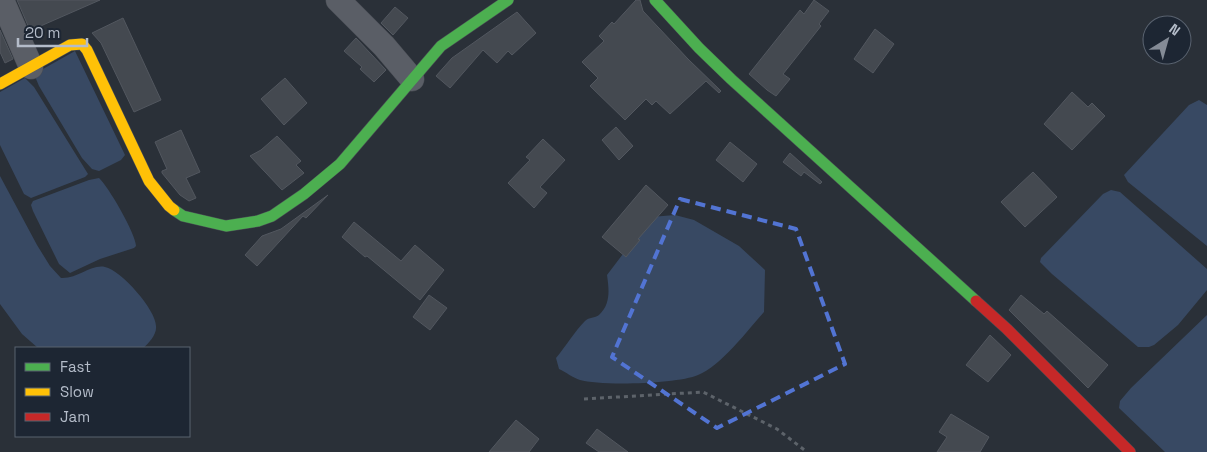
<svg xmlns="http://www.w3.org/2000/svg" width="1207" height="452" font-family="'Space Grotesk',sans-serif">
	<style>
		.water { fill: #384963 }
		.building { fill: #444950; stroke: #52575f }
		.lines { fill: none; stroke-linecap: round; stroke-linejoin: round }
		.street-casing { stroke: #484c53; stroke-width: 25 }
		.fast-casing { stroke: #484c53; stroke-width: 12 }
		.slow-casing { stroke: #484c53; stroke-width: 12 }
		.jam-casing { stroke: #484c53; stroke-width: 12 }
		.path { stroke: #5d636a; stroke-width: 3; stroke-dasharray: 4 4; stroke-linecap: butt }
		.street { stroke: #5a5e66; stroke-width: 24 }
		.fast { stroke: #4caf50; stroke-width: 11 }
		.slow { stroke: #ffc107; stroke-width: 11 }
		.jam { stroke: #c62828; stroke-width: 11 }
		.marked { fill: none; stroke: #5274d3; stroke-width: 4; stroke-dasharray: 10 6; stroke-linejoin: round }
	</style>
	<rect width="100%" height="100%" fill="#2a3038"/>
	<path class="water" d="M75,51L125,155L121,160L99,171L92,169L82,158L39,86L34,74Z
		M25,78L34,87L88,174L85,177L31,198L24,194L0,145V92Z
		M1199,100L1207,105V246L1128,182L1124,175L1189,105Z
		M0,176L37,245L50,266L61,278C78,279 91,264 105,267C121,270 156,310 156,326C157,334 149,343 143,348H38L22,334L0,304Z
		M99,178C108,186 136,234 136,246L134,248L100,259L70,273L59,264L33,211L31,205L33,201L89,180Z
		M1111,190L1120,192L1207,269V290L1178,325L1154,345L1149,347H1138L1052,274L1040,262L1041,258L1103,194Z
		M675,215L694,220L739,246L765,270L764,312C747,331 721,366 698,375C678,384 600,386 580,380C573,378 566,372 559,369L556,358C566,346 575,331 585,321C589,317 595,318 599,315C611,304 609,289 607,275L651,217Z
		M1207,315V452H1165L1119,408L1120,401L1131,388Z"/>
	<path class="building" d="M17,0H100L36,28L38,33L32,35Z
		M636,0H640L643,11L688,59L721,91L719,93L706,81L670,114L656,101L652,105L646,99L625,120L590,86L598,78L582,62L604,41L599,36L612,22L614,24Z
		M814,0L829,11L819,24L821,26L783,74L790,79L776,96L767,90L749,74L800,10L804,14Z
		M395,7L408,18L393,35L381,23Z
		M517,12L536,33L512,55L508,51L497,63L483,50L450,88L436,76L452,58Z
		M123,18L161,100L134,112L101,43L92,33Z
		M875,29L894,44L873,73L854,59Z
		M0,30L13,59L5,63L0,52Z
		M356,38L386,70L374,82L360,69L362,67L344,51Z
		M285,78L307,103L284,125L261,99Z
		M1072,92L1088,107L1092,103L1105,116L1072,150L1044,124Z
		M616,127L633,146L619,160L602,140Z
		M181,130L200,172L186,178L196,198L189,201L180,195L162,173V171L167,169L155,142Z
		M277,136L301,161L296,165L304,173L282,190L250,156L261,150Z
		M543,139L565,160L540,187L547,193L534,208L508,183L530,160L526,157Z
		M730,142L757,164L743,182L716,160Z
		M790,153L822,182L820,184L804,172L801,176L783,162Z
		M1033,172L1057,197L1025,227L1001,202Z
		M646,185L668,205L638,239L640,240L626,257L602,237Z
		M328,195L306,218L303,216L257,266L245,255L262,236L281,229Z
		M354,222L401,261L415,245L444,270L420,300L367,256L365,257L342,237Z
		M429,295L447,308L430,330L413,317Z
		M1021,295L1044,314L1047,311L1108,365L1088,388L1009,310Z
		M990,335L1011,355L988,382L966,365Z
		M951,414L989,437L980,452H937L947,437L939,432Z
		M516,420L539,439L529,452H489Z
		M597,429L628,452H599L586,443Z"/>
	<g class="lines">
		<defs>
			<path id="street" d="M2,0L31,67
				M338,0L384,46L412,79"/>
			<path id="fast" d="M655,0L699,48L731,79L976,301
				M174,210L183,216L226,226L258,221L272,216L304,194L340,164L441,46L508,0"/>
			<path id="slow" d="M0,84L70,45L82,44L87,50L149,181L169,206L174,210"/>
			<path id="jam" d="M976,301L1007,329L1130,452"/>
		</defs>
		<use href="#street" class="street-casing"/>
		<use href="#fast" class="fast-casing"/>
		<use href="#slow" class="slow-casing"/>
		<use href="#jam" class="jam-casing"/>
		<path class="path" d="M584,399L703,392L777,429L807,452"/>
		<use href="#street" class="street"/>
		<use href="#fast" class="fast"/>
		<use href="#slow" class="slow"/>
		<use href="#jam" class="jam"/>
	</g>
	<path class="marked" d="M680,199L796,229L845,364L717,428L612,357Z"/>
	<rect x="15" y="347" width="175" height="90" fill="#1d2633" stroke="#59626f"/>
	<rect x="25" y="363" width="25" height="8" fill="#4caf50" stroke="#59626f"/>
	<text x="60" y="372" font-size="15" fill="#b4bcc9">Fast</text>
	<rect x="25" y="388" width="25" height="8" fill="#ffc107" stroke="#59626f"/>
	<text x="60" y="397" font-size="15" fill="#b4bcc9">Slow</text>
	<rect x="25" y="413" width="25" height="8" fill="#c62828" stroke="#59626f"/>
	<text x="60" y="422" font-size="15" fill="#b4bcc9">Jam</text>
	<g transform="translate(1167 40) rotate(37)"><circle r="24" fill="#1d2633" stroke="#59626f"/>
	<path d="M0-4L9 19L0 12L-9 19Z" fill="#848b96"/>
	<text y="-8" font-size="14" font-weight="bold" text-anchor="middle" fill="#b4bcc9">N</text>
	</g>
	<path d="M18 38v8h69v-8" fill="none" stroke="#b4bcc9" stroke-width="2.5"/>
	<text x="25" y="38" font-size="15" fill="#b4bcc9" stroke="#1d2633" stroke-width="4" paint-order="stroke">20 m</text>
</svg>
